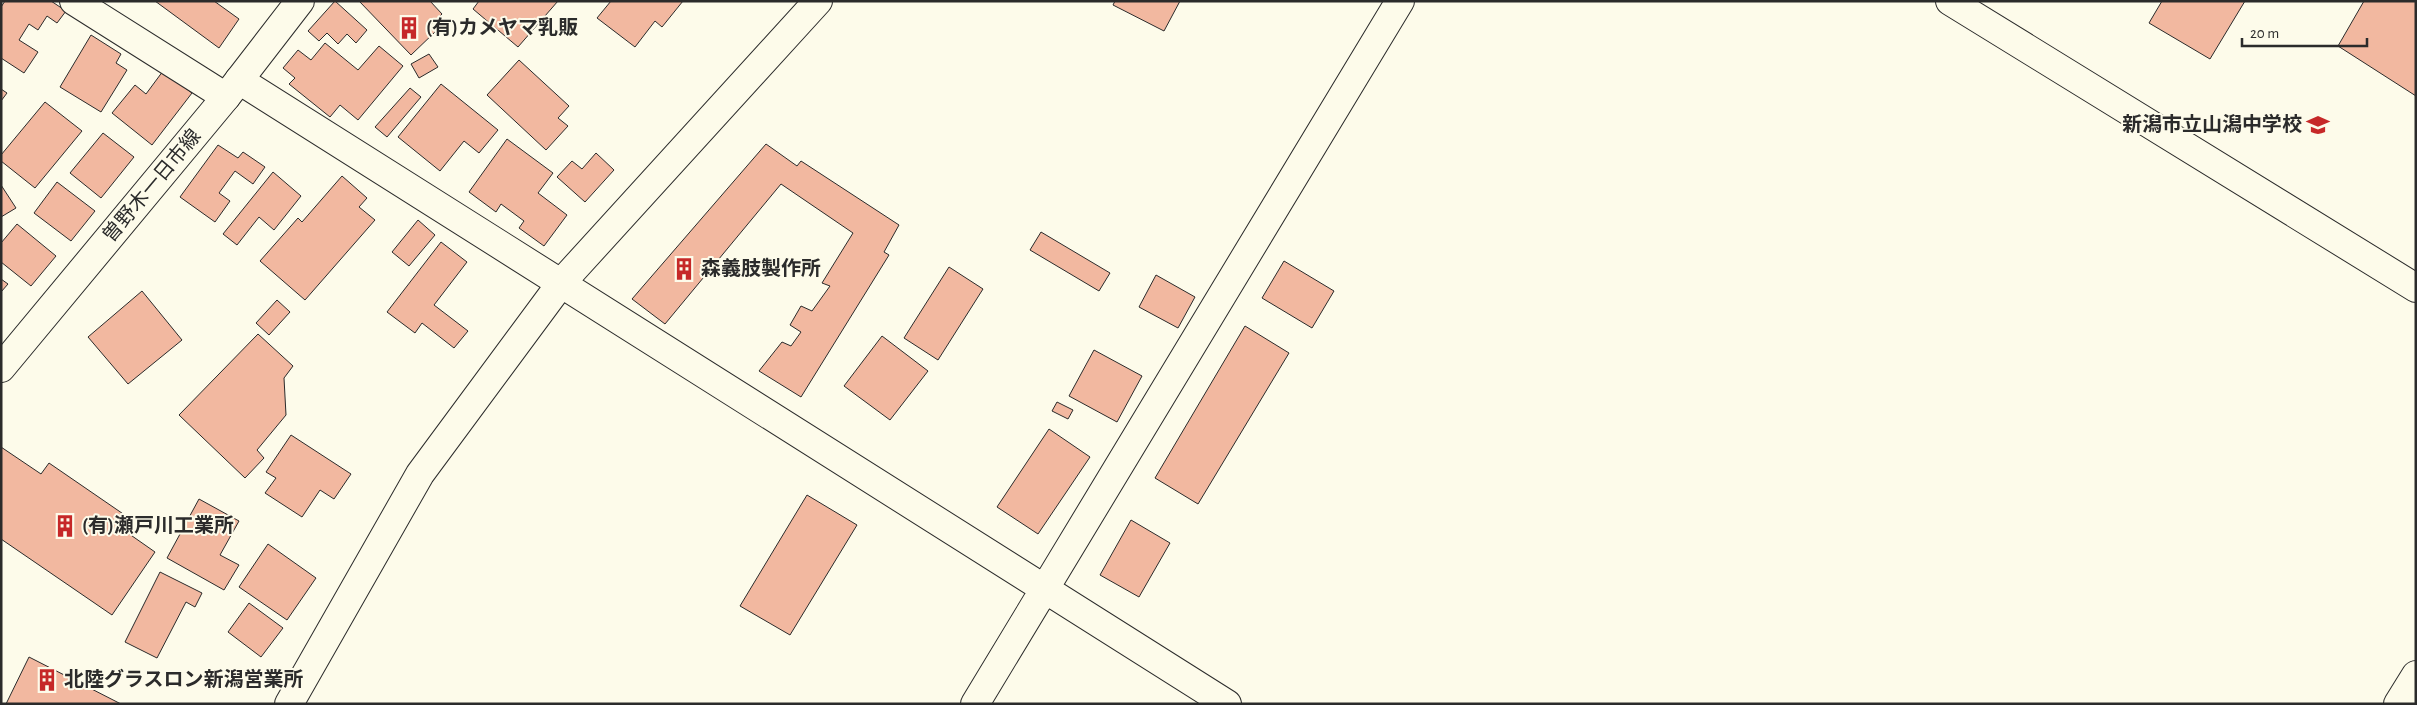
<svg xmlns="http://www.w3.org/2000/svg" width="2417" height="705" font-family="'Alegreya Sans','Noto Sans JP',sans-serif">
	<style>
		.building { fill: #f2b8a0; stroke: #2b2b2b }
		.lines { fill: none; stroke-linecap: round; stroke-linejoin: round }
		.minor-casing { stroke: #2b2b2b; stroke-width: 30 }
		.tertiary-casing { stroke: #2b2b2b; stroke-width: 30 }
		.secondary-casing { stroke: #2b2b2b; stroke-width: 30 }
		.minor { stroke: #fdfbea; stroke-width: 28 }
		.tertiary { stroke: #fdfbea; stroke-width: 28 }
		.secondary { stroke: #fdfbea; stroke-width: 28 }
		.labels { text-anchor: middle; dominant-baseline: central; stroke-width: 4; stroke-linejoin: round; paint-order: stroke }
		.poi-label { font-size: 20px; font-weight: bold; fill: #2b2b2b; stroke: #fdfbea; text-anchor: start }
		.street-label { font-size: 20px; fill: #2b2b2b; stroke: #fdfbea }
	</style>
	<rect width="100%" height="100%" fill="#fdfbea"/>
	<path class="building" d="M5,1H51L66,11L57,23L47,16L38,30L29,24L19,40L38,52L24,73L1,58V7Z
		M155,1H214L239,19L219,48Z
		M335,1L367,30L356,43L347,34L338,44L327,33L319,41L308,31Z
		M359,1H430L442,14L430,26L436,31L411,55Z
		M479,1H558L518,47L473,9Z
		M611,1H683L662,27L655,21L635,47L597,18Z
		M1115,1H1180L1164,31L1113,5Z
		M2162,1H2245L2210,59L2149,23Z
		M2364,1H2416V96L2338,46Z
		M91,35L121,54L116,63L127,70L101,112L60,87Z
		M325,43L358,70L379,46L403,66L358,120L340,105L330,117L289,84L295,78L283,68L298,50L311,60Z
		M429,54L438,67L419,78L411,64Z
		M519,60L569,106L558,118L568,126L546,150L487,95Z
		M163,71L192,93L152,145L112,113L135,85L146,94Z
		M441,84L498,130L479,153L464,141L440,171L398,137Z
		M410,88L421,97L387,137L375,127Z
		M1,89L7,93L1,101Z
		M45,102L82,131L35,188L1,161V155Z
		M103,133L134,157L101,198L70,173Z
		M507,139L553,173L538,193L567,215L544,246L519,228L524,221L501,204L496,212L469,192Z
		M766,144L797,166L801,161L899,225L884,252L889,255L801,397L759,371L782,342L791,346L801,332L790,325L801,306L812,311L830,286L822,283L853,233L781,184L665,324L632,299Z
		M218,145L238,158L243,152L265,167L253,184L235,171L219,193L230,201L215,222L180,197Z
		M596,153L614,170L585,202L557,177L572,161L582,169Z
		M273,172L301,196L274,230L259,217L237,245L223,234Z
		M342,176L367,198L359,207L375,220L305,300L260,261L298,218L302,222Z
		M57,182L95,211L71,241L34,213Z
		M1,185L16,208L1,217Z
		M418,220L435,235L409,266L392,252Z
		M17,224L56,256L31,286L1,262V243Z
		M1041,232L1110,273L1099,291L1030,250Z
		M441,242L467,262L434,305L468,331L454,348L422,323L415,333L387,312Z
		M1284,261L1334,291L1312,328L1262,298Z
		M949,267L983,289L938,360L904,338Z
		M1156,275L1195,297L1178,328L1139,307Z
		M1,279L8,284L1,292Z
		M142,291L182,340L128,384L88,337Z
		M277,300L290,312L269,335L256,323Z
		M1245,326L1289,353L1198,504L1155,478Z
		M258,334L293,366L284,378L286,415L257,450L264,458L245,478L179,415Z
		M882,336L928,371L890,420L844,386Z
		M1094,350L1142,376L1117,422L1069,396Z
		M1057,402L1073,410L1068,419L1052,411Z
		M1049,429L1090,457L1038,534L997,507Z
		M291,435L351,474L334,499L320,490L302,517L265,493L276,478L266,472Z
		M1,447L41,474L49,463L132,520L125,531L155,552L112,615L1,539Z
		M807,495L857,525L790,635L740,606Z
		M199,499L239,521L220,555L239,565L224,590L167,558Z
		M1131,520L1170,543L1139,597L1100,575Z
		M268,544L316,578L287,620L239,587Z
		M160,572L202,593L195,607L186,602L157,658L125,642Z
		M249,603L283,628L261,657L228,632Z
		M29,657L121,704H6Z"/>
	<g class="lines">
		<defs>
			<path id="minor" d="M74,1L226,97
				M1950,1L2416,288
				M239,80L1227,704
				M975,704L1400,1
				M2398,704L2416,675"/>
			<path id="tertiary" d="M289,704L420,474L562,282L818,1"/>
			<path id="secondary" d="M1,368L226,97L300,1"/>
		</defs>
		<use href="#minor" class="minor-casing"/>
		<use href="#tertiary" class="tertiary-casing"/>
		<use href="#secondary" class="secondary-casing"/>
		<use href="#minor" class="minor"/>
		<use href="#tertiary" class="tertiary"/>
		<use href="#secondary" class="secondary"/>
	</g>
	<defs>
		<symbol id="building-bare" viewBox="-9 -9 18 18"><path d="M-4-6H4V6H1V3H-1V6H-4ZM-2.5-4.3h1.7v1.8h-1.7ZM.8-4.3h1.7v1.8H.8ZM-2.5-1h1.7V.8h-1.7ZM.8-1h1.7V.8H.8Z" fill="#c62828" stroke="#fdfbea" stroke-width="2.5" paint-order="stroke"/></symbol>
		<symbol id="school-bare" viewBox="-9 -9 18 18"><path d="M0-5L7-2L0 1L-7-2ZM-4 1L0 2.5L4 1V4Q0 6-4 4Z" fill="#c62828" stroke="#fdfbea" stroke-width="2.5" paint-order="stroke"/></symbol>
	</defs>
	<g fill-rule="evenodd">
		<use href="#building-bare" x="393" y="12" width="32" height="32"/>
		<use href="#school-bare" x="2302" y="109" width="32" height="32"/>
		<use href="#building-bare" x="668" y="253" width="32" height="32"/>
		<use href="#building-bare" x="49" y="510" width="32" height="32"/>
		<use href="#building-bare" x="31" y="664" width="32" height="32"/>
	</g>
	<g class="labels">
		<g class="poi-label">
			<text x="426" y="28">(有)カメヤマ乳販</text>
			<text x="2302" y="125" text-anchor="end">新潟市立山潟中学校</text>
			<text x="701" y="269">森義肢製作所</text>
			<text x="82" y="526">(有)瀬戸川工業所</text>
			<text x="64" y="680">北陸グラスロン新潟営業所</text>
		</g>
		<g class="street-label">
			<text transform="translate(152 186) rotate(-50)">曽野木一日市線</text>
		</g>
	</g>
	<rect width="2417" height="705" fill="none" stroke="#2b2b2b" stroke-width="5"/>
	<path d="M2242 38v8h125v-8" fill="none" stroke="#2b2b2b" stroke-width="2.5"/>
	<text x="2250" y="38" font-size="15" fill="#2b2b2b" stroke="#fdfbea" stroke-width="4" paint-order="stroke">20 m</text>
</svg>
